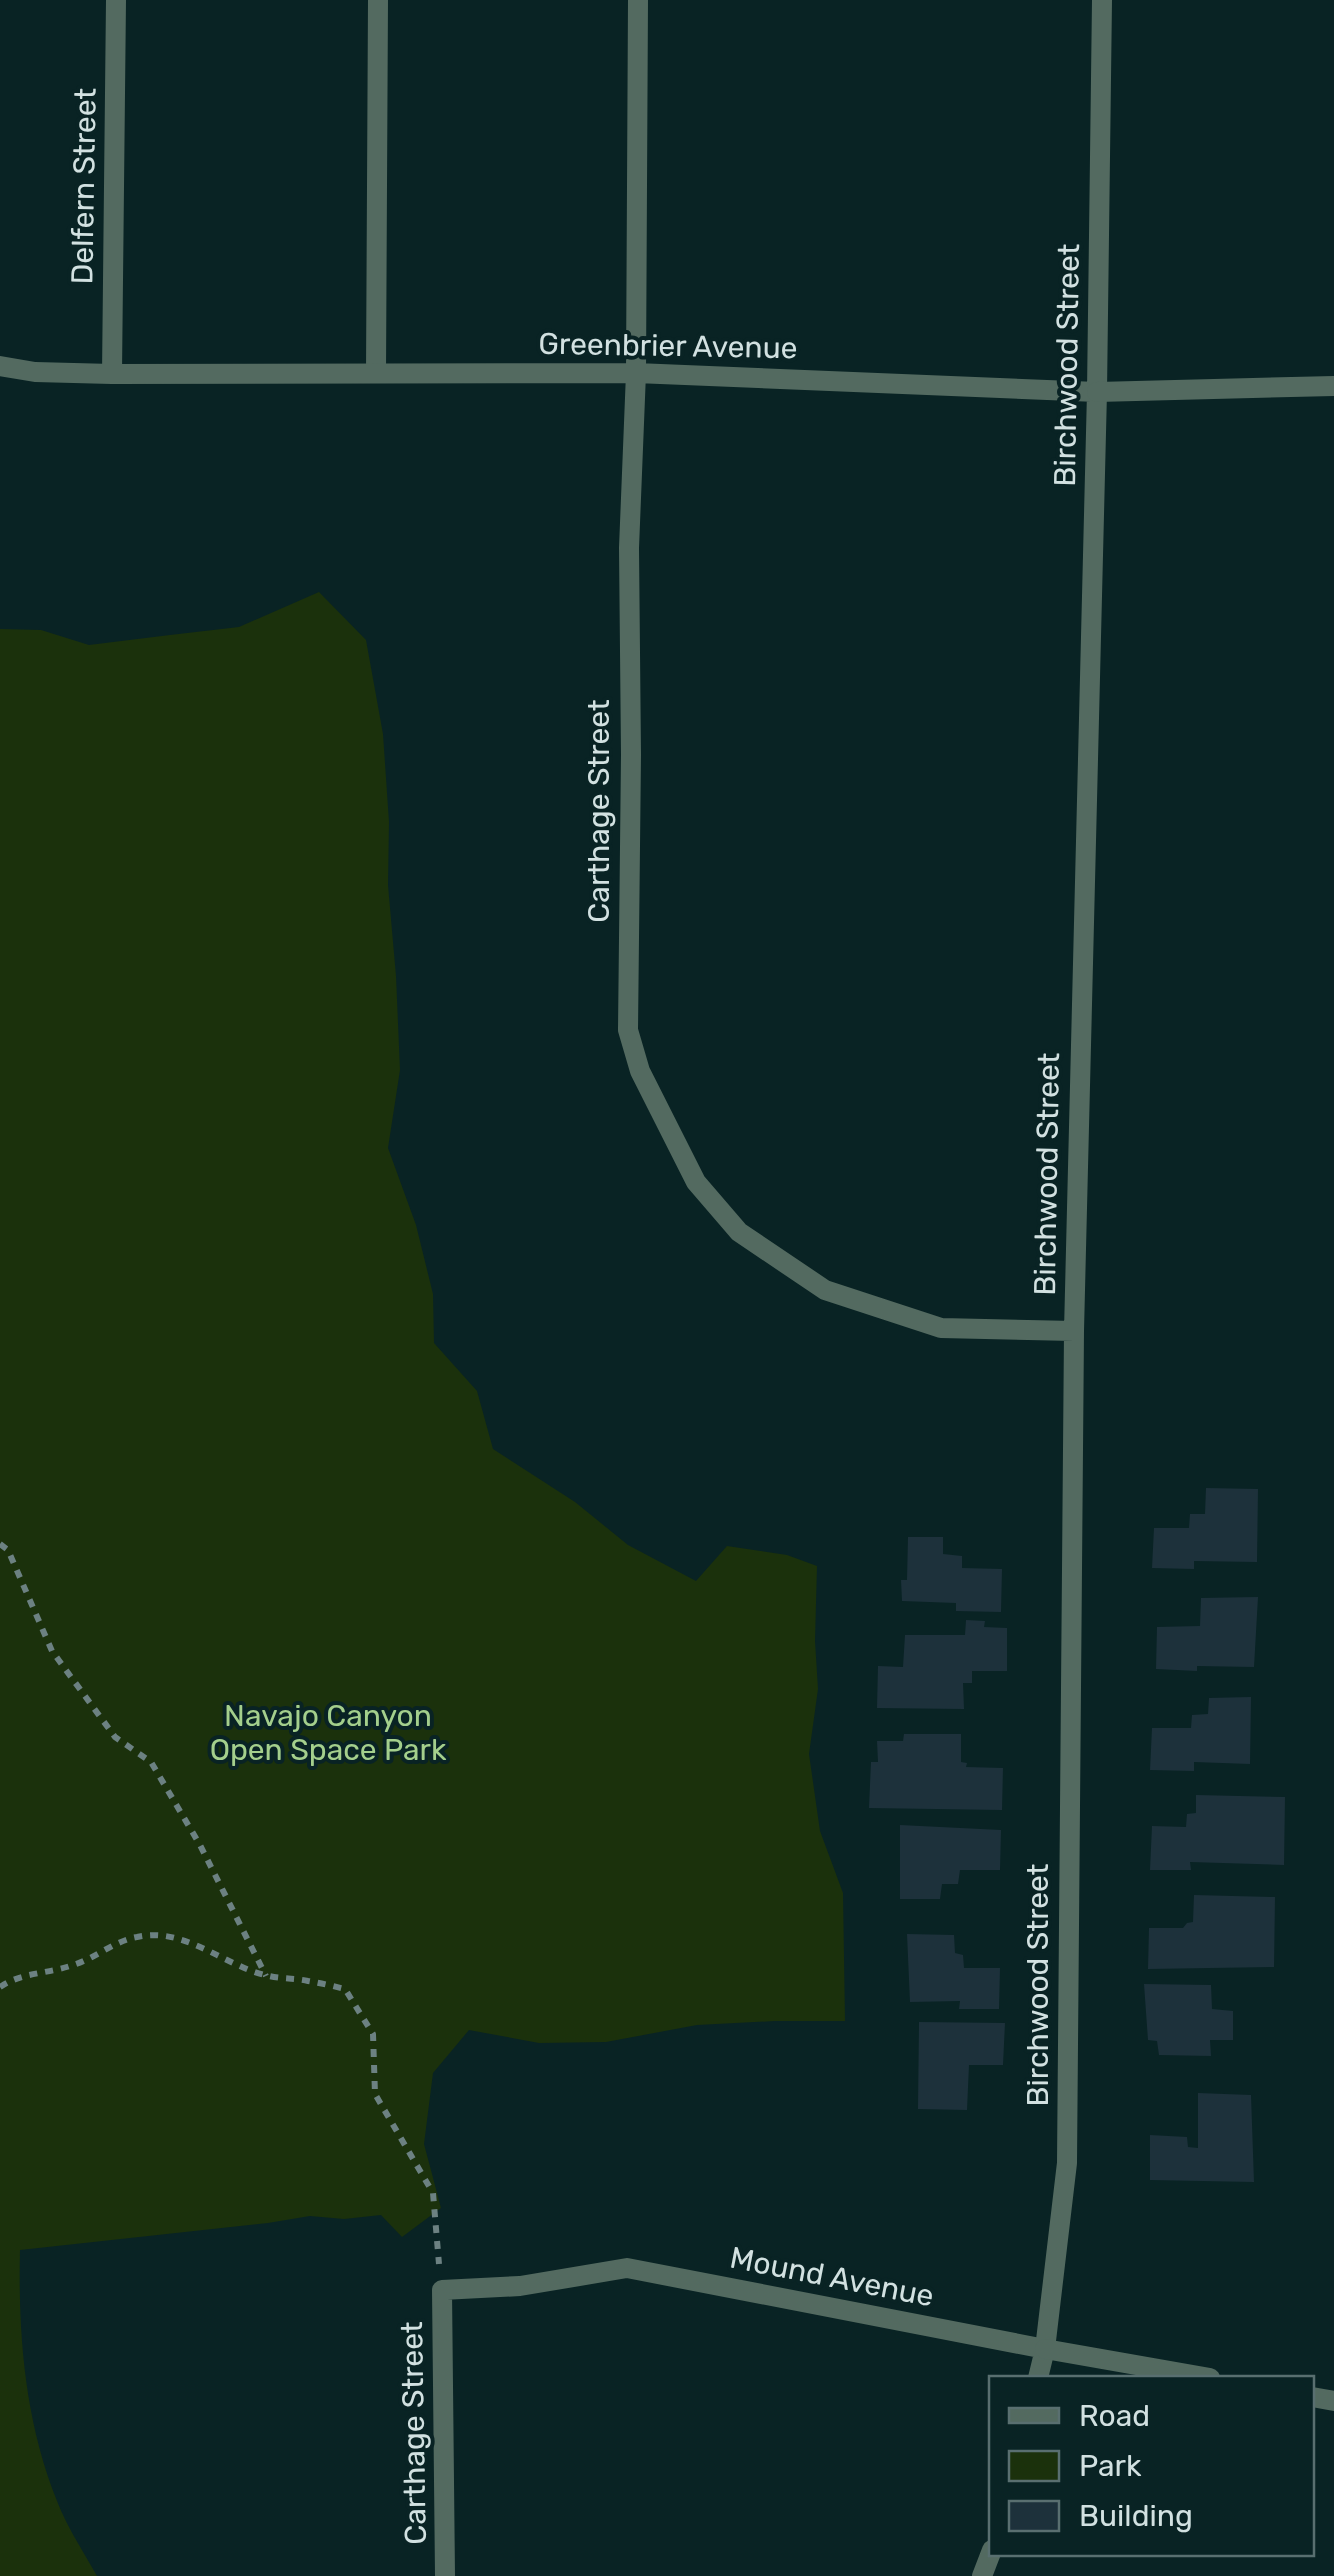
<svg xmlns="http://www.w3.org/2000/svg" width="1334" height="2576" font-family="Rubik,sans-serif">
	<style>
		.green { fill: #1b310c }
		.building { fill: #1d313b }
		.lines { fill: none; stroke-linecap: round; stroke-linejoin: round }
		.path { stroke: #6c8182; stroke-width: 6; stroke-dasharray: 8 8; stroke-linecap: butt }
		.service { stroke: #536a60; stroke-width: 20 }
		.minor { stroke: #536a60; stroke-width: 20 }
		.tertiary { stroke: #536a60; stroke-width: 20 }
		.labels { text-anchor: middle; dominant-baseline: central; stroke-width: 8; stroke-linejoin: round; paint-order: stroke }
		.street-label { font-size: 30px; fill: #d2e1e1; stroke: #092324 }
		.park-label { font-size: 30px; fill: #a4cf8c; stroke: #092324 }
	</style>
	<rect width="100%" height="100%" fill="#092324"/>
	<path class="green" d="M319,592L366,640L383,734L389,822L388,885L396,976L400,1070L388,1148L416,1225L433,1294L434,1343L477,1391L493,1449L575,1502L628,1545L696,1581L727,1546L787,1555L817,1566L815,1641L818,1689L809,1754L820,1831L843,1893L845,2021H775L697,2025L606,2042L539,2043L469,2030L433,2073L424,2144L441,2208L402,2237L381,2215L344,2219L310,2216L268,2223L20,2250C18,2335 25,2421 57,2501C67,2527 83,2551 97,2576H0V629L41,630L89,645L170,635L239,627Z"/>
	<path class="building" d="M1206,1488L1258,1489L1257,1562L1194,1561V1569L1152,1568L1154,1528H1189L1190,1514H1205Z
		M908,1537H943V1554L962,1556V1568L1002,1569L1001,1612L956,1611V1603L902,1601L901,1580H907Z
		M1258,1597L1254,1667L1197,1666V1671L1156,1669L1157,1627L1200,1626L1201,1598Z
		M966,1620L985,1621L984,1627L1007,1628V1671H972V1683H963L964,1709L877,1708L878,1666L903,1667L905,1635H965Z
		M1251,1697L1250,1764L1194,1762V1771L1150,1770L1152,1728H1191L1192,1715L1208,1714L1209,1698Z
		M904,1734H961V1762L967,1763L966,1767L1003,1768L1002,1810L869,1808L871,1762H878L877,1741H903Z
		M1196,1795L1285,1797L1284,1865L1190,1862L1191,1870H1150L1152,1826L1186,1827L1187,1814L1196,1813Z
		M900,1825L1001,1830L1000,1870H960L958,1884H942L940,1899H900Z
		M1194,1895L1275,1897L1274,1967L1148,1969L1149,1928H1183L1187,1923L1193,1922Z
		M907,1934L954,1935L955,1953L963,1955L964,1968H1000L999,2009H959L960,2001L910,2002Z
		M1144,1984L1211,1985L1212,2009L1233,2011V2040H1210L1211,2056L1159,2055L1157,2041L1148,2040Z
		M919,2022L1005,2023L1003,2065H969L967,2110L918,2109Z
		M1198,2093L1251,2095L1254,2182L1150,2180V2135L1187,2137L1188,2147L1198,2148Z"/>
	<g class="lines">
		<path class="path" d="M0,1544L8,1550L52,1651L115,1737L151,1762L200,1845L266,1976
			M0,1987C22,1972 48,1974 73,1965C96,1958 114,1941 137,1937C185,1926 225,1967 269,1976C282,1979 295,1978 308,1981C320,1983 333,1986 345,1989L373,2034L375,2094L433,2193L439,2264"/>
		<path class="service" d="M376,373L378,0"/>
		<path class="minor" d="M638,0L636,373L629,548L631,755L628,1030L640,1071L696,1182L739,1232L825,1290L941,1328L1074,1331
			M0,366L35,372L112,374L636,373L1097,392
			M112,374L116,0
			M1038,2378L1045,2349L1067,2163L1074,1331L1097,392L1102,0
			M445,2576L442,2290L520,2286L627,2268L1045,2349
			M982,2576L992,2550"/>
		<path class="tertiary" d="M1097,392L1334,386
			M1045,2349L1210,2378
			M1312,2397L1334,2401"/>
	</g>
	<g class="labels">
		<g class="street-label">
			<text transform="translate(84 186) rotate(-89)">Delfern Street</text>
			<text transform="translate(668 346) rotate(1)">Greenbrier Avenue</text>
			<text transform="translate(1067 365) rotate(-89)">Birchwood Street</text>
			<text transform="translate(599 811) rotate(-90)">Carthage Street</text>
			<text transform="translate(1047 1174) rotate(-89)">Birchwood Street</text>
			<text transform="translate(1038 1985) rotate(-90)">Birchwood Street</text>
			<text transform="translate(832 2277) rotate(11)">Mound Avenue</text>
			<text transform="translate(414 2433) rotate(-91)">Carthage Street</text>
		</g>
		<g class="park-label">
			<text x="328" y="1716">Navajo Canyon<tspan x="328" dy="34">Open Space Park</tspan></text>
		</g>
	</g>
	<rect x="989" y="2376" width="325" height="180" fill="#092324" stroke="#596f70" stroke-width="2.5"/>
	<rect x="1009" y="2408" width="50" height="15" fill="#536a60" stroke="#596f70" stroke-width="2.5"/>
	<text x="1079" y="2426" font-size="30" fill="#d2e1e1">Road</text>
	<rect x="1009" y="2451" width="50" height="30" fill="#1b310c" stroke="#596f70" stroke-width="2.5"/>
	<text x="1079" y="2476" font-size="30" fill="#d2e1e1">Park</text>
	<rect x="1009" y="2501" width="50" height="30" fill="#1d313b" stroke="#596f70" stroke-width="2.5"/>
	<text x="1079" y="2526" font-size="30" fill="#d2e1e1">Building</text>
</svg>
